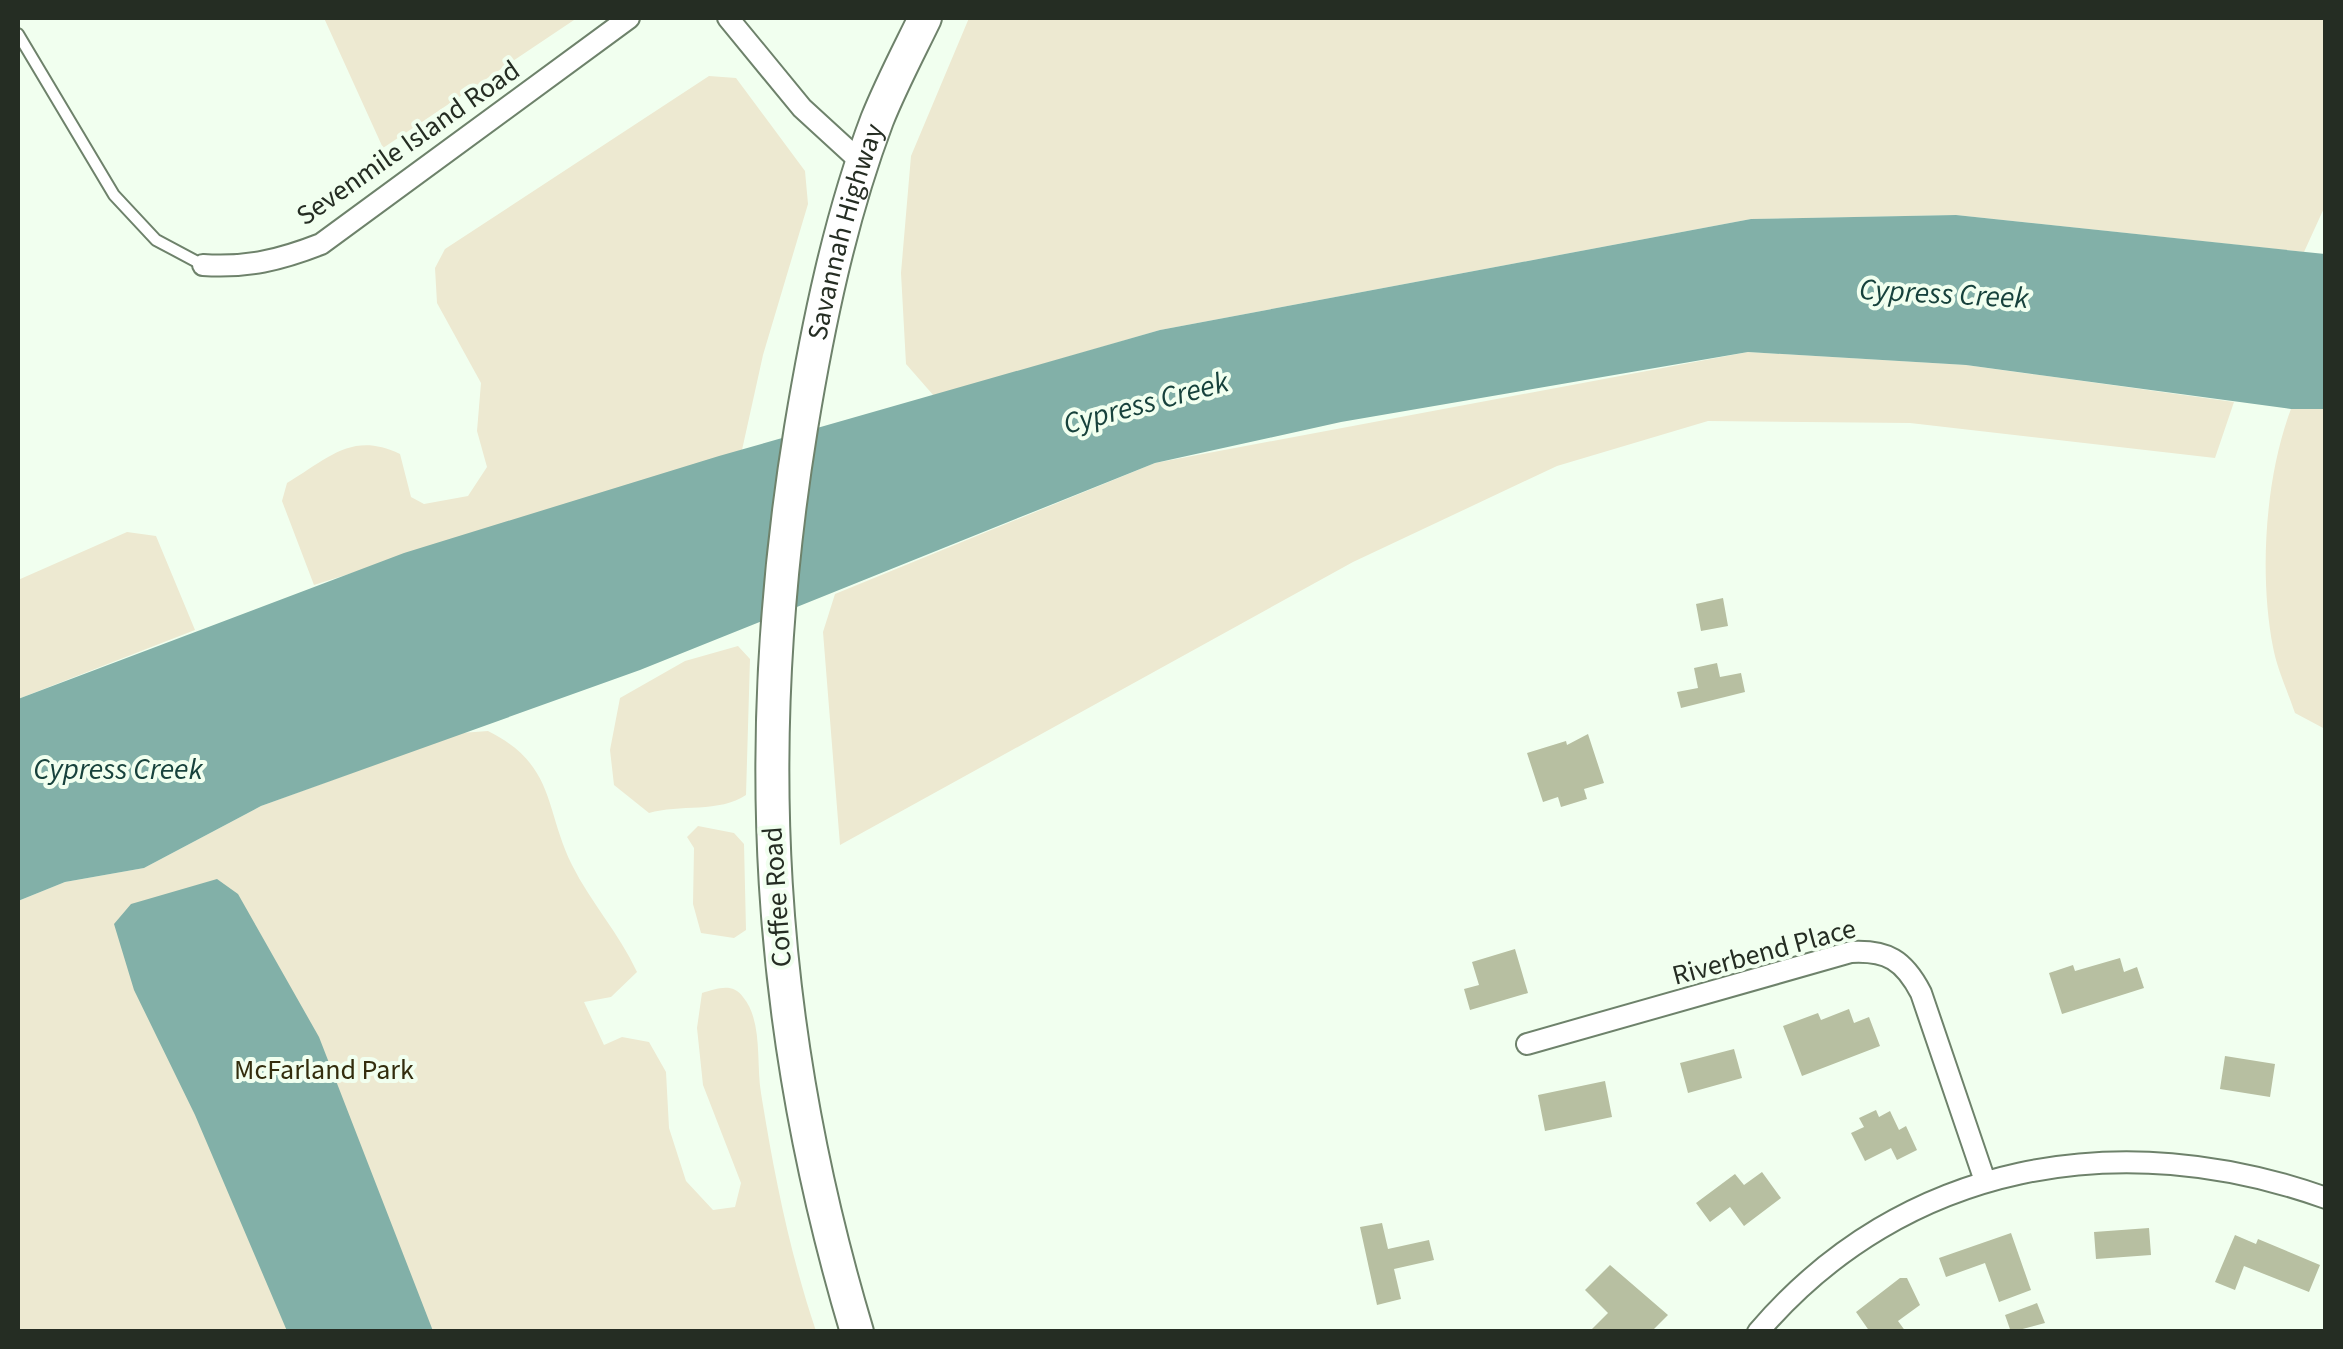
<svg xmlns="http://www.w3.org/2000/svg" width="2343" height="1349" font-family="'Source Sans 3',sans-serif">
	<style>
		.green { fill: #ede9d1 }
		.water { fill: #82b0a8 }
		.building { fill: #b7bfa1 }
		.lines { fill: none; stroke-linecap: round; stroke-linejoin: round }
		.service-casing { stroke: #6e826b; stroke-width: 14 }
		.minor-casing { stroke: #6e826b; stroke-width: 24 }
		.primary-casing { stroke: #6e826b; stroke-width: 36 }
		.service { stroke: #fff; stroke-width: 10 }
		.minor { stroke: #fff; stroke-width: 20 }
		.primary { stroke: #fff; stroke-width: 32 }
		.labels { text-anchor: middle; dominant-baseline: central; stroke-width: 8; stroke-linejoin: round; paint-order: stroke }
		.street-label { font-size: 28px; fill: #252d23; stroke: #f1ffef }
		.park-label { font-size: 28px; fill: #332d0d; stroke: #f1ffef }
		.water-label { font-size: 30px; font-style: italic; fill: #17423c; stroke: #f1ffef }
	</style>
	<rect width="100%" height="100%" fill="#f1ffef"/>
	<path class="green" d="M324,18H577L383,148Z
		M969,18H2325V206L2304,252L1956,215L1751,219L1160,330L934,396L906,364L901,273L911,156Z
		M709,76L736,78L805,171L808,204L763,355L742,450L314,585L282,501L287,483C329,458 352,431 400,454L411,497L424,504L468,496L487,467L477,431L481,383L437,303L435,268L445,249Z
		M1748,352L1966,365L2234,402L2215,458L1910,423L1708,421L1557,466L1353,562L840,845L823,632L835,594L1155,463Z
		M2291,409H2325V729L2295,713C2288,692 2277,669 2273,647C2259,575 2265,478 2291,409Z
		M127,532L156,536L195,630L18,699V580Z
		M738,646L750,659L746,795C720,813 679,804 649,813L614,785L610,750L620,698L685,661Z
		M488,731C556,765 544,808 572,865C591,903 619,933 637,972L611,997L584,1002L604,1045L622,1037L649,1042L666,1072L669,1128L686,1181L713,1210L735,1207L741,1183L703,1085L697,1028L702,993C717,989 732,982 743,997C763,1021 756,1063 761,1093C774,1174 790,1254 816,1331L18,1332V901L65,882L144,868L261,806L461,733Z
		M698,826L734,833L744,844L746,930L734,938L701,933L693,904L694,848L687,837Z"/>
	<path class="water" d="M1956,215L2325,254V409H2291L1966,365L1748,352L1341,422L1155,463L640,670L261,806L144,868L65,882L18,901V699L404,553L719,456L1160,330L1751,219Z
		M217,879L238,894L319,1037L433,1331H287L195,1115L134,990L114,924L131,904Z"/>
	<path class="building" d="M1723,598L1728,626L1701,631L1696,604Z
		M1717,663L1720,677L1741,673L1745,692L1681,708L1677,692L1698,688L1694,668Z
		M1588,734L1604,783L1584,789L1587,799L1561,807L1558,797L1543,802L1527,753L1566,741L1567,745Z
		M1515,949L1528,993L1470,1010L1464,989L1479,985L1472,962Z
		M2120,958L2124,972L2137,967L2144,988L2062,1014L2049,973L2073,965L2075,971Z
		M1849,1009L1854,1023L1869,1017L1880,1046L1802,1076L1783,1026L1818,1013L1821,1020Z
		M1734,1049L1742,1078L1688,1093L1680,1063Z
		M2225,1056L2275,1064L2270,1097L2220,1089Z
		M1605,1081L1612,1117L1545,1131L1538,1095Z
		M1876,1110L1879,1117L1890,1111L1899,1130L1906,1126L1917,1150L1897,1160L1891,1148L1865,1161L1851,1133L1864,1127L1859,1118Z
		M1762,1172L1781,1198L1744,1226L1730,1207L1710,1222L1696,1203L1735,1174L1744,1185Z
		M1382,1223L1388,1249L1429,1240L1434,1260L1394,1269L1401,1299L1377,1305L1360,1227Z
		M2149,1228L2151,1255L2096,1259L2094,1232Z
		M2011,1233L2031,1290L1999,1302L1985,1263L1946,1277L1939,1258Z
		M2235,1235L2256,1244L2258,1239L2320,1265L2309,1292L2244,1266L2235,1290L2215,1282Z
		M1610,1265L1668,1315L1651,1332H1589L1608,1313L1585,1290Z
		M1900,1278H1907L1920,1305L1898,1321L1906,1332H1870L1856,1312Z
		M2037,1303L2045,1323L2011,1332L2005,1315Z"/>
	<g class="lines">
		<defs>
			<path id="service" d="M18,34L114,195L156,240L203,265"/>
			<path id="minor" d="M728,18L802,108L862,163
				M203,265C247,268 280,260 321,244L629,18
				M1527,1044L1851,952C1887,950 1904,960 1921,993L1985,1181
				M1758,1332C1904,1161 2121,1125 2326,1198"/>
			<g id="primary">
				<path id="s1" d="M857,1332C766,1028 750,741 801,428C818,325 840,218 877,120C891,85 909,51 925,18"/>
			</g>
		</defs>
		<use href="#service" class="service-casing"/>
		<use href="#minor" class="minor-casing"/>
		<use href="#primary" class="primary-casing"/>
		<use href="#service" class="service"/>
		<use href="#minor" class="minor"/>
		<use href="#primary" class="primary"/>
	</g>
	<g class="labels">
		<g class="street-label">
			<text transform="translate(408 143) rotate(-35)">Sevenmile Island Road</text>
			<text stroke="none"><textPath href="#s1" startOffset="1115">Savannah Highway</textPath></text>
			<text transform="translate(777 897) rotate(-94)">Coffee Road</text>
			<text transform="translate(1764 952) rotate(-15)">Riverbend Place</text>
		</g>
		<g class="park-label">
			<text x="324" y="1070">McFarland Park</text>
		</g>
		<g class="water-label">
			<text transform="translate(1944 294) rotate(3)">Cypress Creek</text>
			<text transform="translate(1146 403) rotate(-15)">Cypress Creek</text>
			<text x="118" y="769">Cypress Creek</text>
		</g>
	</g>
	<rect width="2343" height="1349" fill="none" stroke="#252d23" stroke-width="40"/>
</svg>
